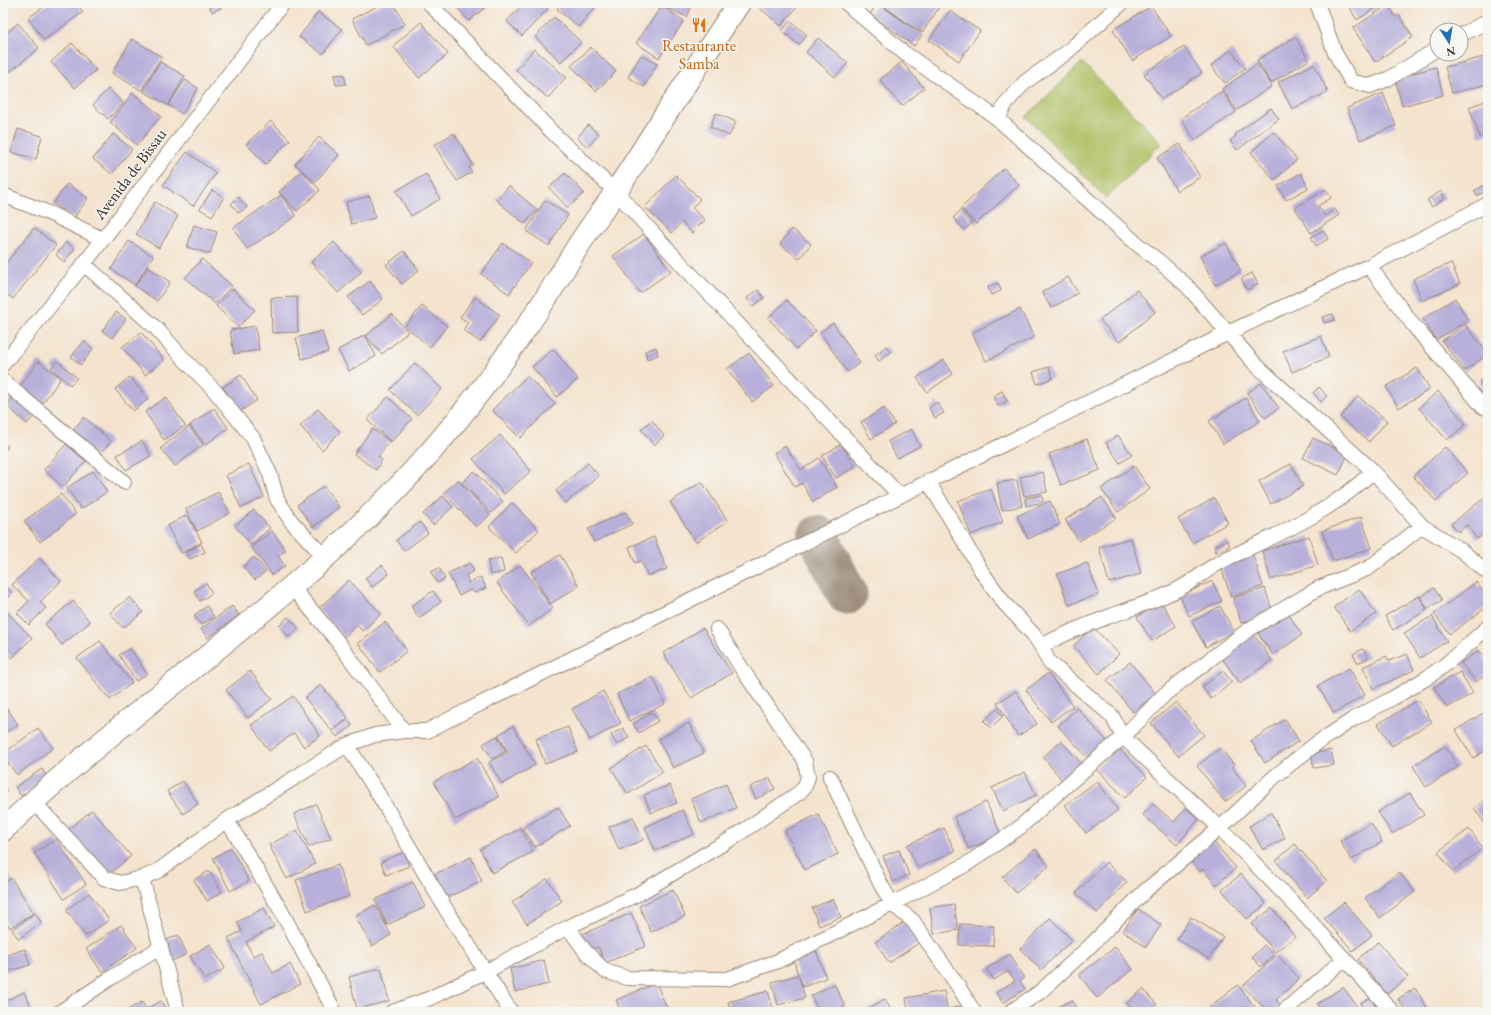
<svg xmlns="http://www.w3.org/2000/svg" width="1491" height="1015" font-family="'EB Garamond',serif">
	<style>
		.green { fill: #adbf62; stroke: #747440 }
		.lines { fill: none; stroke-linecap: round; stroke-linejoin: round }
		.taxiway { stroke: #988676; stroke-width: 41 }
		.building { fill: #b8b0da }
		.minor-casing { stroke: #988676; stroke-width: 16 }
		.primary-casing { stroke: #988676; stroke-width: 24 }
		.minor { stroke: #fff; stroke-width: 14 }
		.primary { stroke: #fff; stroke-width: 22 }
		.labels { text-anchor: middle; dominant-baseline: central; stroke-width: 3; stroke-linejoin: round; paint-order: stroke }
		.food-label { font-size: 16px; fill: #c56008; stroke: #f6f6f2 }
		.street-label { font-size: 16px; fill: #3b2a1e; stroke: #f6f6f2 }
	</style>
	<rect width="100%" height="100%" fill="#f6f6f2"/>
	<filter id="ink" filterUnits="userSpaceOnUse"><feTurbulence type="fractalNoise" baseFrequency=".025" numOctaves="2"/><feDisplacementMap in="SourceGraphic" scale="8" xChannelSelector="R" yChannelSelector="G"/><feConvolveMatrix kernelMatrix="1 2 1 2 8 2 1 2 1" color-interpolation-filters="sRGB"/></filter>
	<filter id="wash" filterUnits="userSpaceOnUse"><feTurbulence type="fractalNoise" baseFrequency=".012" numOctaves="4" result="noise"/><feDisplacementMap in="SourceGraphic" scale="16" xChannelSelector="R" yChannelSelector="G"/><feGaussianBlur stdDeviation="0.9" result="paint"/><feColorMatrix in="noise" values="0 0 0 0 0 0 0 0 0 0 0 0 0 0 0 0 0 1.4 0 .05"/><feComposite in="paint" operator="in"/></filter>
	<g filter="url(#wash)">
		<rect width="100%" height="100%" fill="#f4e3cd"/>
		<path class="green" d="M1082,62L1162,143L1106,198L1026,117Z"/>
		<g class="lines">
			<path class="taxiway" d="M818,536L847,594"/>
		</g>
		<g id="blocks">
			<path class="building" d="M3,3H11L3,10Z
				M49,3H77L83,12L44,40L28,18Z
				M208,3H219L221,8L212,12Z
				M383,3H393L405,24L366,45L352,19Z
				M453,3H486L488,5L469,21Z
				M524,3H542L548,9L522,36L507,21Z
				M562,3H599L578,27L557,9Z
				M667,3H693L687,17L665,7Z
				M756,3H794L798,6L781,26L755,4Z
				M878,3L922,35L914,46L870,14Z
				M879,3H942L922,33Z
				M1347,3H1384L1357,20Z
				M1388,5L1396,17L1399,15L1413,37L1375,62L1353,28Z
				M662,6L684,21L659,58L636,43Z
				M1151,6L1171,36L1132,61L1113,30Z
				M950,11L980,31L959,61L929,40Z
				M318,12L342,29L323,54L299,37Z
				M554,17L581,42L561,62L535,37Z
				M790,21L807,35L799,45L782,31Z
				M421,22L448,54L419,78L393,46Z
				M18,23L39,48L6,75L3,71V36Z
				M1295,37L1309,60L1271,83L1257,60Z
				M818,38L848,63L835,77L806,52Z
				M132,39L162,57L141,90L112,73Z
				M72,43L96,70L75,88L51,62Z
				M591,47L616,72L596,91L571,66Z
				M1184,47L1202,73L1162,99L1144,74Z
				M534,49L566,77L548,98L516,70Z
				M1231,50L1245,68L1225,83L1211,66Z
				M641,55L657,64L644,87L628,77Z
				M1484,57L1488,71V84L1452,93L1445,67Z
				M160,62L185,76L168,105L143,91Z
				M902,62L924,88L902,106L880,80Z
				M1257,64L1272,86L1237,110L1222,89Z
				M1314,64L1328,92L1292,109L1278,82Z
				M1436,67L1443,95L1402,106L1395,78Z
				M344,74L346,84L336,85L334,75Z
				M185,80L198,88L182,114L168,105Z
				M108,89L123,103L108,119L93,105Z
				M1222,91L1236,112L1195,140L1181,118Z
				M133,93L161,116L137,145L110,122Z
				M1383,93L1396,126L1360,140L1347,108Z
				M1488,100V134L1480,137L1469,107Z
				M1271,108L1279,119L1237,150L1230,141L1236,136L1235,134Z
				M716,113L736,122L729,136L710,127Z
				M271,121L290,140L266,164L246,144Z
				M588,125L599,134L588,147L577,138Z
				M18,129L42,136L36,159L11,152Z
				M1274,132L1297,160L1274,180L1251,152Z
				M454,133L473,165L469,167L472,172L457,181L434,145Z
				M113,134L132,149L112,174L93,159Z
				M319,137L339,155L315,182L295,164Z
				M1180,144L1200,177L1177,191L1157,158Z
				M187,152L216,173L193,206L163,185Z
				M1004,168L1019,185L976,224L961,208Z
				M302,171L320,190L297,211L279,192Z
				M565,173L584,193L568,208L549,188Z
				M1301,173L1308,188L1286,200L1278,186Z
				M426,174L440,199L411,216L396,191Z
				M676,175L700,199L692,208L705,220L692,233L682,222L672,233L645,207Z
				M67,184L88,198L74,218L53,204Z
				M1486,184L1488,189L1477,196L1474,191Z
				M509,186L537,210L525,224L496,200Z
				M1326,189L1331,198L1318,206L1325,216L1335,209L1339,215L1311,233L1295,208Z
				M212,190L224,197L212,216L200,209Z
				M1441,191L1445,198L1432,207L1427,200Z
				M281,195L296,216L247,249L233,228Z
				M370,196L375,218L351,224L346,202Z
				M238,197L247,207L239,213L231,204Z
				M545,200L568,215L549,246L526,231Z
				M155,202L178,216L159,248L136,234Z
				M961,210L972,222L965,230L953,218Z
				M194,225L217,232L210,254L187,247Z
				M34,228L56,245L13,299L3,291V267Z
				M792,229L811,244L799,259L780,244Z
				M1323,230L1328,239L1316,246L1311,237Z
				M644,234L671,271L640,293L613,256Z
				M129,241L153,256L135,285L111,269Z
				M66,242L75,249L64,262L56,255Z
				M334,242L361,272L338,293L311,262Z
				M503,243L531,263L509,294L481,274Z
				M1226,243L1241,271L1215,285L1200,256Z
				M404,251L419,270L402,284L386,265Z
				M202,259L232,286L215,304L185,278Z
				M1451,263L1460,284L1422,301L1413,279Z
				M148,267L170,282L157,301L135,286Z
				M1252,273L1258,284L1247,290L1241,279Z
				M1068,277L1078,293L1051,308L1042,292Z
				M370,281L383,299L362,315L348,297Z
				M998,283L1001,291L991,295L988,287Z
				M233,289L255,310L238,327L216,306Z
				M758,290L764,298L753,306L747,298Z
				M1137,290L1155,312L1119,342L1100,320Z
				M297,297L298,332L272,333L271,298Z
				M475,297L500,315L480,342L463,330L468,322L460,317Z
				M1455,298L1468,320L1436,340L1423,319Z
				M3,299L8,304L3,310Z
				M787,300L816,331L797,349L768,318Z
				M422,306L447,326L430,347L405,326Z
				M1020,309L1034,337L986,361L972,333Z
				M116,312L126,319L112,338L102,331Z
				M392,314L408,332L382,354L366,336Z
				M1333,314L1335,320L1324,323L1322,317Z
				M833,323L860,363L847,372L820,332Z
				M1465,324L1488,354L1465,371L1442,341Z
				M255,326L259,350L234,354L230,330Z
				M322,331L328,352L302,359L296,338Z
				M141,332L164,360L145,375L122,347Z
				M365,335L376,356L349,371L338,350Z
				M1321,336L1329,357L1292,372L1283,351Z
				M84,341L93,349L81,365L71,357Z
				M886,346L891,352L879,361L875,355Z
				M656,347L658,355L647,359L645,351Z
				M553,349L578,379L557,397L532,367Z
				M749,353L774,386L752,402L727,369Z
				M944,360L953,374L927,392L917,378Z
				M38,361L61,378L40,407L17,391Z
				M58,361L77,378L70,385L51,368Z
				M415,363L442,389L417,415L390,390Z
				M1049,367L1053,378L1037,384L1033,372Z
				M1417,368L1430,389L1399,408L1386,387Z
				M241,375L257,400L239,412L223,387Z
				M1488,375V395L1479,381Z
				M527,376L555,404L520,438L492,410Z
				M130,377L148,399L133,411L115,389Z
				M1261,383L1279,408L1265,418L1247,393Z
				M1319,387L1327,396L1321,402L1313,393Z
				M1002,391L1007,401L998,406L993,396Z
				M1438,391L1466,424L1447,440L1419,408Z
				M17,392L38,411L27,424L6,405Z
				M1358,396L1387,421L1369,442L1340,417Z
				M166,397L185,426L164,440L145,412Z
				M388,397L412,419L391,442L367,420Z
				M1246,398L1260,421L1223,444L1209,421Z
				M937,402L944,413L935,418L929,408Z
				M214,408L228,428L205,445L190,425Z
				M884,408L895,424L871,439L861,422Z
				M318,409L340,432L322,450L300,426Z
				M84,417L111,441L97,457L70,434Z
				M652,420L664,436L654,445L641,429Z
				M189,426L203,445L175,466L161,448Z
				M372,429L389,441L378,457L382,460L376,470L354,454Z
				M911,429L920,446L897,458L888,441Z
				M500,435L531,471L504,494L473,459Z
				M1118,435L1132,455L1120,463L1106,443Z
				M1313,438L1348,454L1338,475L1303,458Z
				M1087,439L1100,470L1061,485L1049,454Z
				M142,441L151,456L126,470L117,455Z
				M3,442L8,447L3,452Z
				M66,444L86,461L63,487L44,470Z
				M841,444L855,466L836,478L822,456Z
				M785,446L801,470L819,458L837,487L813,502L802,483L795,487L774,453Z
				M1445,447L1468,473L1436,501L1413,476Z
				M588,463L599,476L566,503L556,491Z
				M249,464L264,497L241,508L226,475Z
				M1291,464L1303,486L1271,504L1259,481Z
				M1134,466L1150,489L1118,512L1101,489Z
				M93,471L107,492L81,509L67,488Z
				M474,471L503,502L491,513L462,483Z
				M1043,472L1047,492L1024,496L1020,477Z
				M458,480L490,515L476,527L444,493Z
				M1017,480L1022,506L1002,510L997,483Z
				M702,482L728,521L696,542L670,502Z
				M324,486L339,507L313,527L297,505Z
				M991,489L1003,522L971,535L958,501Z
				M218,492L230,513L197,531L186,509Z
				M61,494L76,514L40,542L24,521Z
				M1042,495L1043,502L1026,506L1025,498Z
				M1488,495V530L1477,539L1467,525L1458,532L1451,524Z
				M443,496L453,507L433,525L423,514Z
				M1102,497L1116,518L1079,541L1065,520Z
				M1214,498L1228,523L1192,543L1178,519Z
				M1050,501L1060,524L1028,539L1017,516Z
				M512,503L539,530L516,553L489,527Z
				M254,510L270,528L251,545L235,526Z
				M626,512L632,524L594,542L588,529Z
				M187,515L202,542L182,553L167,526Z
				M1361,517L1372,548L1333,561L1322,531Z
				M420,522L428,533L404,551L396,540Z
				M272,531L286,550L278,556L285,566L272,575L251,547Z
				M1309,536L1318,565L1271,580L1262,551Z
				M654,537L667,569L648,576L641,561L635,563L629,547Z
				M1131,538L1141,574L1109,583L1099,547Z
				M1227,540L1230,546L1216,552L1214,546Z
				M201,544L205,552L190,559L186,552Z
				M560,555L579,586L550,604L531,572Z
				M1253,555L1263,586L1231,597L1221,567Z
				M254,557L266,571L255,580L243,567Z
				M39,558L61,581L40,602L46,608L29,625L17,613L29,601L12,585Z
				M501,558L504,572L490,575L488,561Z
				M470,563L474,571L466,575L469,583L481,577L486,588L474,593L472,589L459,596L448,573Z
				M1087,563L1099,594L1069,605L1057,574Z
				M382,565L389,574L372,587L365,578Z
				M520,565L553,608L529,626L497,583Z
				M439,568L445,579L437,583L431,572Z
				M349,580L381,614L362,631L357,625L344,637L318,609Z
				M1212,581L1222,601L1189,616L1180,596Z
				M1476,582L1488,598V606L1450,634L1434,614Z
				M206,583L212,593L200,601L194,591Z
				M3,585L12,593L3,602Z
				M1265,588L1273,613L1241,623L1233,598Z
				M1434,588L1442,600L1428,609L1420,597Z
				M1359,589L1376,614L1350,631L1334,607Z
				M433,591L441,602L419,618L411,606Z
				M1419,596L1427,610L1393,630L1385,616Z
				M130,597L143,612L123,628L110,613Z
				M73,601L90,622L62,645L45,624Z
				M1161,602L1176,626L1152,641L1137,617Z
				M207,606L214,617L201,625L194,615Z
				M232,606L239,615L208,638L201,629Z
				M1220,606L1234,631L1206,647L1192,622Z
				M5,610L32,638L12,658L3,649V612Z
				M1287,612L1302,635L1273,655L1257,632Z
				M1432,616L1447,641L1420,658L1404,633Z
				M288,617L299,628L289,637L279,626Z
				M385,622L407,651L380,672L358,643Z
				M1093,627L1119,654L1099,674L1073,646Z
				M703,628L732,673L691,698L663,653Z
				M1253,634L1272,660L1240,683L1221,657Z
				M100,641L132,683L110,700L77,658Z
				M130,648L147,674L136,681L119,655Z
				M1363,649L1368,658L1358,663L1353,654Z
				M1479,650L1488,662V673L1476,682L1461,663Z
				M1407,654L1414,670L1373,689L1363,667L1386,656L1389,661Z
				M1130,662L1156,694L1133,712L1107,680Z
				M1349,668L1365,695L1334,713L1318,686Z
				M250,671L272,699L248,718L226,690Z
				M1223,671L1232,682L1211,699L1202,687Z
				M1460,672L1473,693L1447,708L1434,687Z
				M1048,673L1073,706L1051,722L1026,690Z
				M653,677L665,704L629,721L617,694Z
				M321,685L348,718L332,731L305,698Z
				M603,691L621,723L590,740L572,709Z
				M1016,691L1037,724L1018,736L997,703Z
				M293,696L320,736L304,747L294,733L269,751L251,725Z
				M1418,700L1432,722L1392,746L1378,724Z
				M1176,702L1204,735L1178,756L1151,723Z
				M3,703L18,724L3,734Z
				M1077,708L1107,741L1088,758L1058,726Z
				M997,709L1003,716L991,728L984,721Z
				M652,712L658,721L639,733L633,724Z
				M1485,712L1488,717V749L1473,758L1456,730Z
				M1285,719L1299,741L1265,763L1251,741Z
				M348,720L352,726L337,737L332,731Z
				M689,723L704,753L673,768L658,739Z
				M513,726L535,765L502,784L489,762L508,752L498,735Z
				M568,727L578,752L545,764L536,739Z
				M38,728L53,748L17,775L3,756V754Z
				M623,728L629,737L617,745L611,735Z
				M497,736L506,751L492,759L483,744Z
				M1061,741L1082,764L1063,781L1043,757Z
				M646,746L663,772L628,794L611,768Z
				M1445,746L1458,767L1426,787L1413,766Z
				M1118,747L1147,777L1125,798L1096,768Z
				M1220,748L1234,765L1232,767L1246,786L1225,802L1197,766Z
				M1331,750L1334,765L1314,768L1311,754Z
				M477,758L499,797L455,820L434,782Z
				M42,769L48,779L21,796L15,787Z
				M1025,772L1036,795L1003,811L992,788Z
				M770,778L775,789L756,799L750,787Z
				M183,781L198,804L183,814L167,791Z
				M1097,781L1118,810L1086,833L1065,805Z
				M726,784L736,808L701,823L691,799Z
				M3,785L7,792L3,794Z
				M670,785L677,803L651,813L644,795Z
				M1410,793L1424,815L1392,834L1378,812Z
				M1488,798V828L1474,808Z
				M986,802L1001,834L969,849L954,817Z
				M316,804L331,838L309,847L294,814Z
				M1153,804L1174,822L1186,808L1199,819L1177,845L1143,815Z
				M558,807L570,826L535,847L523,828Z
				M92,810L131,856L108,875L69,829Z
				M683,810L694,834L655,851L645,827Z
				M1271,813L1285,838L1263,850L1249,826Z
				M818,814L838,854L805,870L785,831Z
				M633,817L643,840L619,850L609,827Z
				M1371,823L1382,842L1351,860L1340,841Z
				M521,828L533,852L492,873L480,849Z
				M944,828L955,851L918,868L907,845Z
				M1469,829L1483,848L1453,871L1438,852Z
				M297,830L315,864L287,879L269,845Z
				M56,839L86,884L64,899L34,853Z
				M1213,841L1236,868L1216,885L1203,869L1200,872L1190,860Z
				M1295,844L1327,881L1307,898L1276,861Z
				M231,848L249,881L230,891L213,858Z
				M1035,849L1049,866L1016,893L1002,877Z
				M899,850L909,875L893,882L883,856Z
				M404,852L409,866L386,875L381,862Z
				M471,857L482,881L446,898L435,874Z
				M3,860L8,874L3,875Z
				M1106,862L1127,882L1097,913L1076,893Z
				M338,865L349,896L307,911L296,880Z
				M209,871L222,892L207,901L194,880Z
				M1399,872L1415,892L1380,918L1365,898Z
				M1241,874L1266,904L1247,919L1222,890Z
				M11,878L34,913L10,928L3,918V884Z
				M547,879L562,901L527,924L512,902Z
				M413,882L425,907L387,925L375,900Z
				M673,890L685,916L651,932L639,906Z
				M89,893L109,920L86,936L66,910Z
				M833,899L841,917L819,926L812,908Z
				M1344,902L1372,935L1353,951L1324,918Z
				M954,904L958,930L934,934L930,908Z
				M375,905L391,935L372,946L355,916Z
				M264,908L274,927L246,942L253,956L262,952L273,973L290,964L300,984L261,1004L228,938L242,931L237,922Z
				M1272,908L1295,937L1275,952L1252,924Z
				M1138,909L1161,925L1146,947L1123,931Z
				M35,913L41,922L19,939L12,930Z
				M631,913L646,946L605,963L598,947L591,951L583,934Z
				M1191,917L1223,937L1209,959L1177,939Z
				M1050,918L1072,940L1041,970L1020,949Z
				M906,921L920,942L889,963L875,942Z
				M960,924L994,926L993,946L959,945Z
				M121,925L137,948L102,972L86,949Z
				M178,935L187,954L172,961L164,941Z
				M1378,942L1408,977L1387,994L1358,959Z
				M210,944L225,968L205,980L190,956Z
				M1264,945L1274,955L1261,967L1252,957Z
				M1115,947L1133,969L1097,998L1079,975Z
				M25,949L30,965L3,973V956Z
				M816,950L826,978L803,987L799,977L805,998L778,1005L772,982L798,975L793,958Z
				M1010,954L1024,978L1020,981L1025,989L1003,1003L996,992L1015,981L1008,971L994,980L986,969Z
				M1277,955L1299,978L1276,1000L1280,1005L1273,1012H1268L1243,986Z
				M544,960L549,984L515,992L510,969Z
				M381,968L389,1001L357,1009L349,977Z
				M656,983L667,1008L657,1012H621L616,1000Z
				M834,984L845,1006L834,1012H819L811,996Z
				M1238,985L1258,1011L1256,1012H1213L1209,1007Z
				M1343,987L1361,1012H1322L1317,1004Z
				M1415,988L1430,1012H1407L1398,999Z
				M1143,989L1157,1005L1148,1012H1135L1127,1003Z
				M768,991L774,1012H731L728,1002Z
				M944,991L948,1012H908L906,998Z
				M24,992L33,1010L28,1012H3V1002Z
				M1371,998L1376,1007L1365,1012L1360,1003Z
				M885,999L892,1012H865L864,1011Z
				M1072,1000L1078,1012H1048Z
				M161,1001L167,1012H124L142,1002L146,1009Z
				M960,1006L962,1012H950L949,1009Z"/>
		</g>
	</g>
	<g filter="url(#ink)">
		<use href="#blocks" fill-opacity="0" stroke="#988676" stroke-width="1"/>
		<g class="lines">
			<defs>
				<path id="minor" d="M429,3L554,134L616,192L673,255L900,496
					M846,3L903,52L998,119L1137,244L1160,262L1187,286L1256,365L1373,471L1422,526L1462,551L1488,573
					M1317,3L1335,53L1351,81L1370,86L1388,79L1437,49
					M1461,35L1488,21
					M998,119L1006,103L1025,82L1066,53L1122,3
					M3,195L51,214L102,239
					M84,264L157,329L182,357L215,391L253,438L270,474L277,499L291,521L325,558
					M1369,266L1414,326L1483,407
					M3,364L84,264L283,3
					M3,381L124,482
					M928,481L982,572L1004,603L1033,634L1041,646L1049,662L1112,716L1123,737L1220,828L1296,906L1393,1012
					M292,587L334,637L404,731
					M1041,646C1062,635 1083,626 1105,618C1131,608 1160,600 1184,586C1200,577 1213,564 1230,557C1281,533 1333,511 1373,471
					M347,745L377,792L447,911L511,1012
					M830,777L880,883L892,904L913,921L958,986L974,1012
					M33,801L104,878L120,883L142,878L158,871L227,820L347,745L375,735L404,731H427L448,720L1228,333L1369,266L1488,204
					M227,820L280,909L335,1012
					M142,878L178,1012
					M568,927L585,951L605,971L627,978L727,979L778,961L892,904L967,864L1019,828L1068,784L1123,737L1165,694L1248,630L1319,588L1369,568L1422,526
					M60,1012L114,976L161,947
					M392,1012L428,999L487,971L568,927L638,894L736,836L800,792L805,786L808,777L805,761L744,672L717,629
					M1010,1012L1040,992L1089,947L1145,891L1220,828L1273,778L1317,743L1355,718L1393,698L1425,679L1445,665L1488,627
					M1283,1012L1344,959"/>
				<path id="primary" d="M3,830C131,707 282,610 405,480C456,426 501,366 542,304C557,282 569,259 584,237C594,221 606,207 616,191C632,168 646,144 662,120C687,81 713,42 739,3"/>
			</defs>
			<use href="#minor" class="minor-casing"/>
			<use href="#primary" class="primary-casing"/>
			<use href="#minor" class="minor"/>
			<use href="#primary" class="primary"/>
		</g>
	</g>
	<defs>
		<symbol id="restaurant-bare" viewBox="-9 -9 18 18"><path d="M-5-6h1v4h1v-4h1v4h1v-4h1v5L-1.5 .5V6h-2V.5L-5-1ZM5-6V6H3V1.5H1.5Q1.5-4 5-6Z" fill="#e8710a" stroke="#f6f6f2" stroke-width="2.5" paint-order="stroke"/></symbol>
	</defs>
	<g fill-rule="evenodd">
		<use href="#restaurant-bare" x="688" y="14" width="22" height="22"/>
	</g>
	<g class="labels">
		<g class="food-label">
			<text x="699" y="45">Restaurante<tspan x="699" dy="18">Samba</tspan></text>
		</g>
		<g class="street-label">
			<text transform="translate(130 174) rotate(-53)">Avenida de Bissau</text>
		</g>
	</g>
	<rect width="1491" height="1015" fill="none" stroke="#f6f6f2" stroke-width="16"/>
	<g transform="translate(1449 42) rotate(168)"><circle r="19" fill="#f6f6f2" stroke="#aba49d"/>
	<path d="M0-3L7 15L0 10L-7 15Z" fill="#1f6fb2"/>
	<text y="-6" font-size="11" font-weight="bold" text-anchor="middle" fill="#3b2a1e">N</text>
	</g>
</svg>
